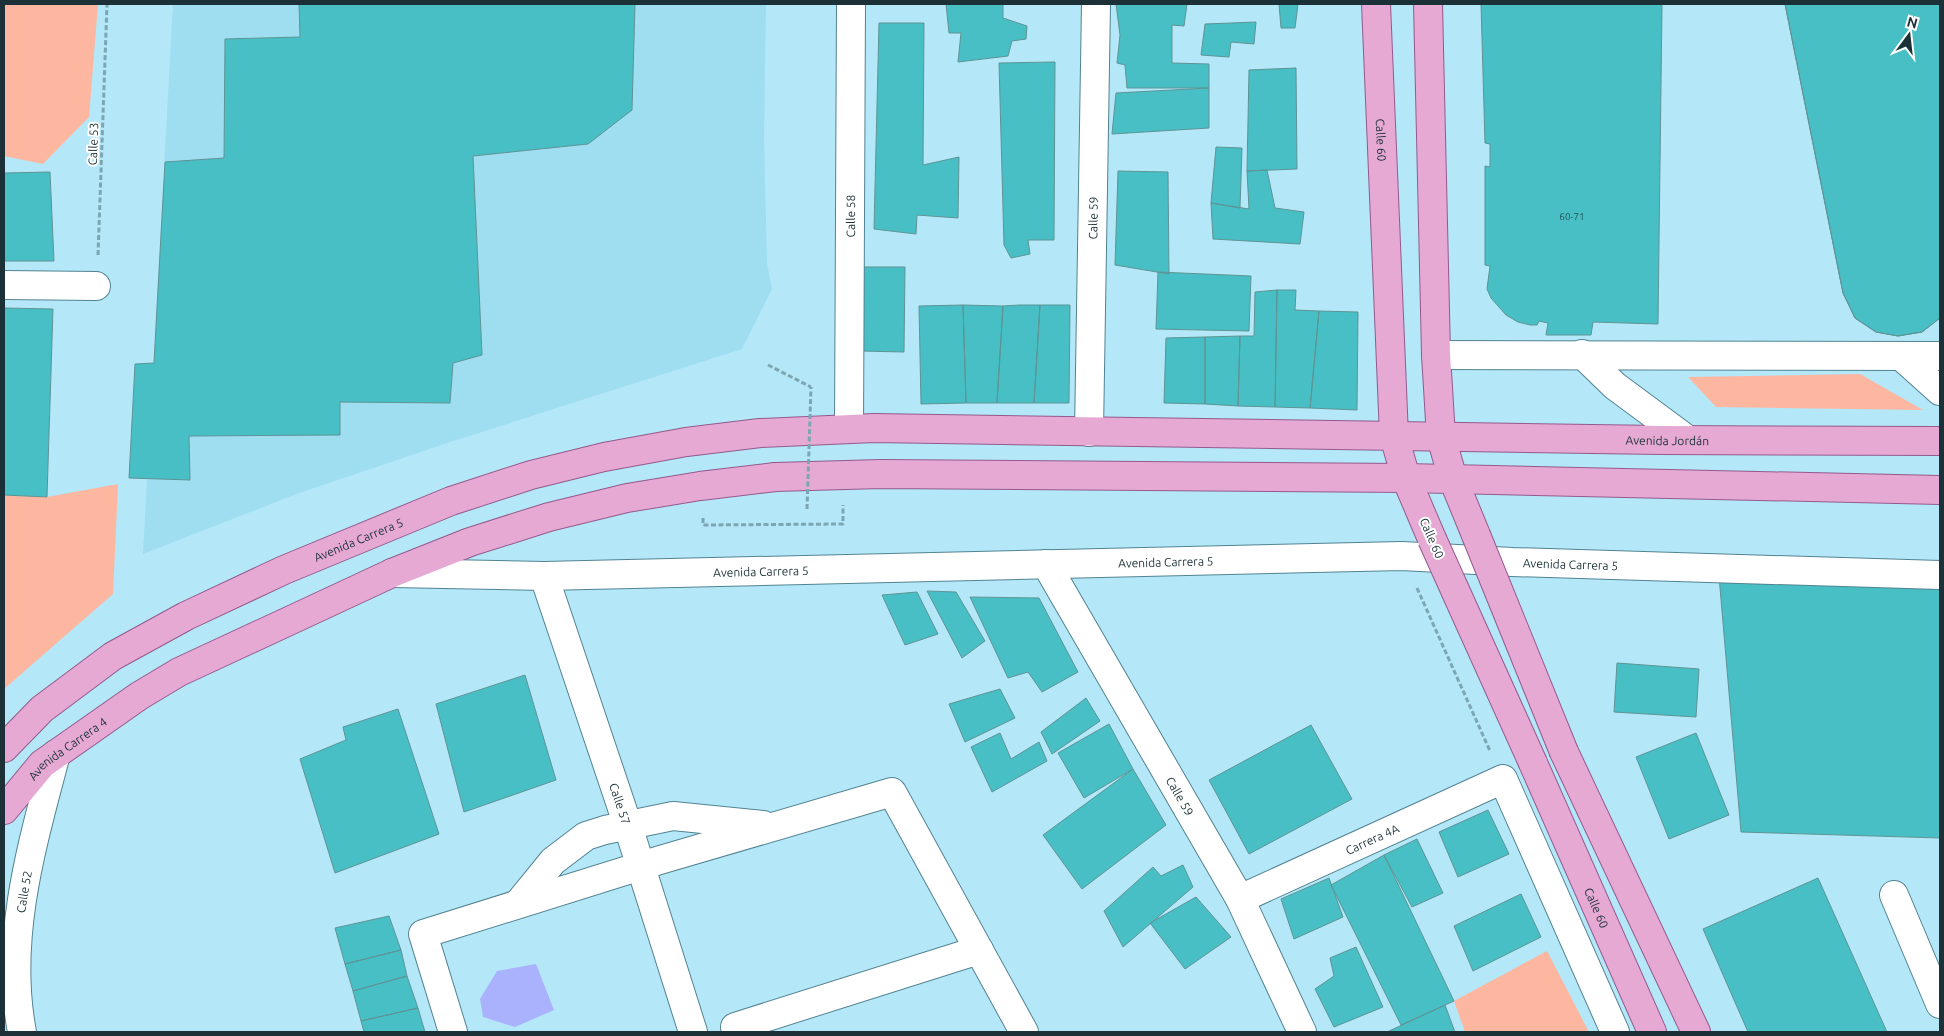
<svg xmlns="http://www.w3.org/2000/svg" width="1944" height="1036" font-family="Ubuntu,sans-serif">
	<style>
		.built { fill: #9fddf0 }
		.green { fill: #fdb7a0 }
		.water { fill: #abb2fd }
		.building { fill: #47bfc4; stroke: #5e9496 }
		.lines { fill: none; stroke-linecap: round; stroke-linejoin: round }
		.minor-casing { stroke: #528392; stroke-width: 30 }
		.major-casing { stroke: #945a8b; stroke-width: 30 }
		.path { stroke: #7da6b3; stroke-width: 3; stroke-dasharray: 5 2.5; stroke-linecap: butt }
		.minor { stroke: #fff; stroke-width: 28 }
		.major { stroke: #e5a9d4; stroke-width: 28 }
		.major-bridge-casing { stroke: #945a8b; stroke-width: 30; stroke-linecap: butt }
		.path-bridge { stroke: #7da6b3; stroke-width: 3; stroke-dasharray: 5 2.5; stroke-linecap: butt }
		.major-bridge { stroke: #e5a9d4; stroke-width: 28 }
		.labels { text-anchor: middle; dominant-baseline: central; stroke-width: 4; stroke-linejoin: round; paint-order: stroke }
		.number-label { font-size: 10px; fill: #27545a }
		.street-label { font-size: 12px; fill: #1c3137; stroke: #fff }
	</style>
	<rect width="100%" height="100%" fill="#b4e7f8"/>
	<path class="built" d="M173,4H766L764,138L767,264L772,289L742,349L450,442L299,493L143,554Z"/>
	<path class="green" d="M4,4H98L89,117L43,164L4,156Z
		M1860,374L1923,410L1716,407L1688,377Z
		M118,484L113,594L4,689V495L47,497Z
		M1547,951L1589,1032H1465L1454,1001Z"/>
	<path class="water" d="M536,964L554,1010L515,1027L483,1017L480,999L497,971Z"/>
	<path class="building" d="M299,4H635L632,110L588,144L473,156L482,355L453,363L450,403L340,402V435L189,436L190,480L129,478L135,364L154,363L165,162L224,158L225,39L300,37Z
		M946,4H1003V18L1027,26L1026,39L1012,41L1008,56L958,62L961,33H949Z
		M1116,4H1187L1184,26L1172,25V63L1209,64V88H1127L1125,65L1117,63L1120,35Z
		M1279,4H1298L1295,28H1281Z
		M1481,4H1662L1658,324L1593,322L1591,335H1546L1548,323L1539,321L1537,325H1530L1518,322L1506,315L1491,298L1487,289L1490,266L1485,265V166L1490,167V144L1485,143Z
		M1785,4H1940V318L1922,332L1898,336L1876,332L1855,318L1843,293Z
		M1785,4H1940V318L1922,332L1898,336L1876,332L1855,318L1843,293Z
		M1256,22L1254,44L1231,42L1229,57L1201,55L1205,24Z
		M879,23H924L923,165L959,157L958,218L917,215L916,234L874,229Z
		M1055,62L1054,240H1028L1030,254L1011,258L1004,245L999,63Z
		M1296,68L1297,169L1247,171L1249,70Z
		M1209,88V128L1112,134L1116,93Z
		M1216,147L1242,148L1240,208L1211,203Z
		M1267,170L1275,208L1304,212L1300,244L1213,239L1211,203L1249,209L1247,171Z
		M1118,171L1168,172L1169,274L1115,265Z
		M50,172L54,261H4V173Z
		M862,267H905L904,352L861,351Z
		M1158,272L1251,276L1249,331L1156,329Z
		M1277,290H1296L1295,310L1319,311L1310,408L1275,407Z
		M1277,290L1275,407L1238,406L1240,336H1254L1255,292Z
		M963,305L1003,306L997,403H966Z
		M963,305L966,403L921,404L919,306Z
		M1019,305H1040L1034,403H997L1003,306Z
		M1040,305H1070L1069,403H1034Z
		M4,308L53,309L47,497L4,495Z
		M1319,311L1358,312L1357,410L1310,408Z
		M1240,336L1238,406L1205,404V337Z
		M1205,337V404L1164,403L1166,338Z
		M1719,576L1940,581V838L1741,832Z
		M927,591L956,592L985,641L962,658Z
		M917,592L938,634L905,645L882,595Z
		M970,597L1039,598L1078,672L1042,692L1028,672L1008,678Z
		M1617,663L1699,669L1696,717L1614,712Z
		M525,675L556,780L464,812L436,704Z
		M1000,689L1015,718L965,742L949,704Z
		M1086,698L1100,721L1052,754L1041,732Z
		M398,709L439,834L335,873L300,759L346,740L343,727Z
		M1109,724L1133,769L1084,798L1058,753Z
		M1311,725L1352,799L1249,854L1209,780Z
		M1000,733L1011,759L1039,742L1047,761L992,792L971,747Z
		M1696,733L1729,815L1669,839L1636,757Z
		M1133,769L1166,825L1082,889L1043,835Z
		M1488,810L1509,854L1458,877L1439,832Z
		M1417,839L1443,893L1412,907L1384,855Z
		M1384,855L1454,1001L1401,1025L1331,885Z
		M1183,865L1193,887L1123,947L1104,911L1153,867L1161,876Z
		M1329,878L1343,917L1294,939L1281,899Z
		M1818,878L1887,1032H1748L1703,929Z
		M1521,894L1541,937L1473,971L1454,926Z
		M1196,897L1231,937L1185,969L1150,923Z
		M389,916L401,950L345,964L335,928Z
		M1356,947L1383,1007L1334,1027L1315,989L1334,976L1330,958Z
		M401,950L407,976L353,991L345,964Z
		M407,976L418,1008L361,1021L353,991Z
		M1445,1005L1455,1032H1387Z
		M418,1008L425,1032H364L361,1021Z"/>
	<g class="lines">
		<defs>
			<g id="minor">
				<path d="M4,285L96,286"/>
				<path d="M1582,354L1615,386L1688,440"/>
				<path d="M1436,355L1940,356"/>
				<path d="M1901,356L1940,391"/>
				<path id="s1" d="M849,428L851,4"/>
				<path id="s2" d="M1089,432L1096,4"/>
				<path id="s3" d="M1046,564L1240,899L1302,1032"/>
				<path id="s4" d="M392,573L544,576L1402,556L1512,562L1940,575"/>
				<path id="s5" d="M544,576L628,826L693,1032"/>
				<path d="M1894,895L1940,1004"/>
				<path id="s6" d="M1240,899L1503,779L1615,1032"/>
				<path d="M518,904L553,861L586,836L605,830L673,816L763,825"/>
				<path d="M735,1027L979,950"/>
				<path id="s7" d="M22,1032C4,938 32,845 56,754"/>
				<path d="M453,1032L423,934L660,860L892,792L1024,1032"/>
			</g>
			<g id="major">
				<path id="s8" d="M1376,4L1394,436L1406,478L1432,539"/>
				<path d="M1428,4L1436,355L1441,437L1453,479L1476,535"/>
				<path id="s9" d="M4,748L42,709L113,656L186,616L284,570L451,501L531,475L604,457L686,442L760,433L874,428L1660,440L1940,441"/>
				<path d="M1564,752L1696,1032"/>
				<path id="s10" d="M1533,763L1652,1032"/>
				<path id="s11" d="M4,810L42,764L139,696L179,672L289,621L392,573L470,542L549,517L627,498L700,486L775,477L881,474L1406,478L1940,490"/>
			</g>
		</defs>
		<use href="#minor" class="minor-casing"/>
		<use href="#major" class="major-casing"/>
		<path class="path" d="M98,255L107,4
			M768,365L811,387
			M703,518V525L843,524V505
			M1417,588L1490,751"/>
		<use href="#minor" class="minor"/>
		<use href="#major" class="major"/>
		<defs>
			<path id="major-bridge" d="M1476,535L1564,752
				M1432,539L1533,763"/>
		</defs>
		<use href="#major-bridge" class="major-bridge-casing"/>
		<path class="path-bridge" d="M807,509L811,387"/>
		<use href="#major-bridge" class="major-bridge"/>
	</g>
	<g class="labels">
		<g class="number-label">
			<text x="1572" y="216">60-71</text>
		</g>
		<g class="street-label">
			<text stroke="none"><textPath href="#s8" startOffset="136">Calle 60</textPath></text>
			<text transform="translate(93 144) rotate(-88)">Calle 53</text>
			<text stroke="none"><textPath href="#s1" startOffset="212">Calle 58</textPath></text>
			<text stroke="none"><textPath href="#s2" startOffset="214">Calle 59</textPath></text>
			<text stroke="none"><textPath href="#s9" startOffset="1740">Avenida Jordán</textPath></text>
			<text transform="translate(1432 538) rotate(66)">Calle 60</text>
			<text stroke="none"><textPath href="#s9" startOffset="415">Avenida Carrera 5</textPath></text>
			<text stroke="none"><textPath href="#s4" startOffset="774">Avenida Carrera 5</textPath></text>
			<text stroke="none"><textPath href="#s4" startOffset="1179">Avenida Carrera 5</textPath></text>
			<text stroke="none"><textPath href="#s4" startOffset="369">Avenida Carrera 5</textPath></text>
			<text stroke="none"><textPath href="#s11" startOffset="89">Avenida Carrera 4</textPath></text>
			<text stroke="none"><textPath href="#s3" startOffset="268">Calle 59</textPath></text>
			<text stroke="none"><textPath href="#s5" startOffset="240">Calle 57</textPath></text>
			<text stroke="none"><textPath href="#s6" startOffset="145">Carrera 4A</textPath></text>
			<text stroke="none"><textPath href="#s7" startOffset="141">Calle 52</textPath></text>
			<text stroke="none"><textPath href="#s10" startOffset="158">Calle 60</textPath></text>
		</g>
	</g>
	<rect width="1944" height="1036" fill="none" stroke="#1c3137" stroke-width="10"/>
	<g transform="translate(1909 35) rotate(15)" stroke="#ffffff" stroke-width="4" paint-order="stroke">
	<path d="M0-4L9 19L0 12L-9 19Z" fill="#1c3137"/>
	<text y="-8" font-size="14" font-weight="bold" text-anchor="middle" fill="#1c3137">N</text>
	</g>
</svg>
